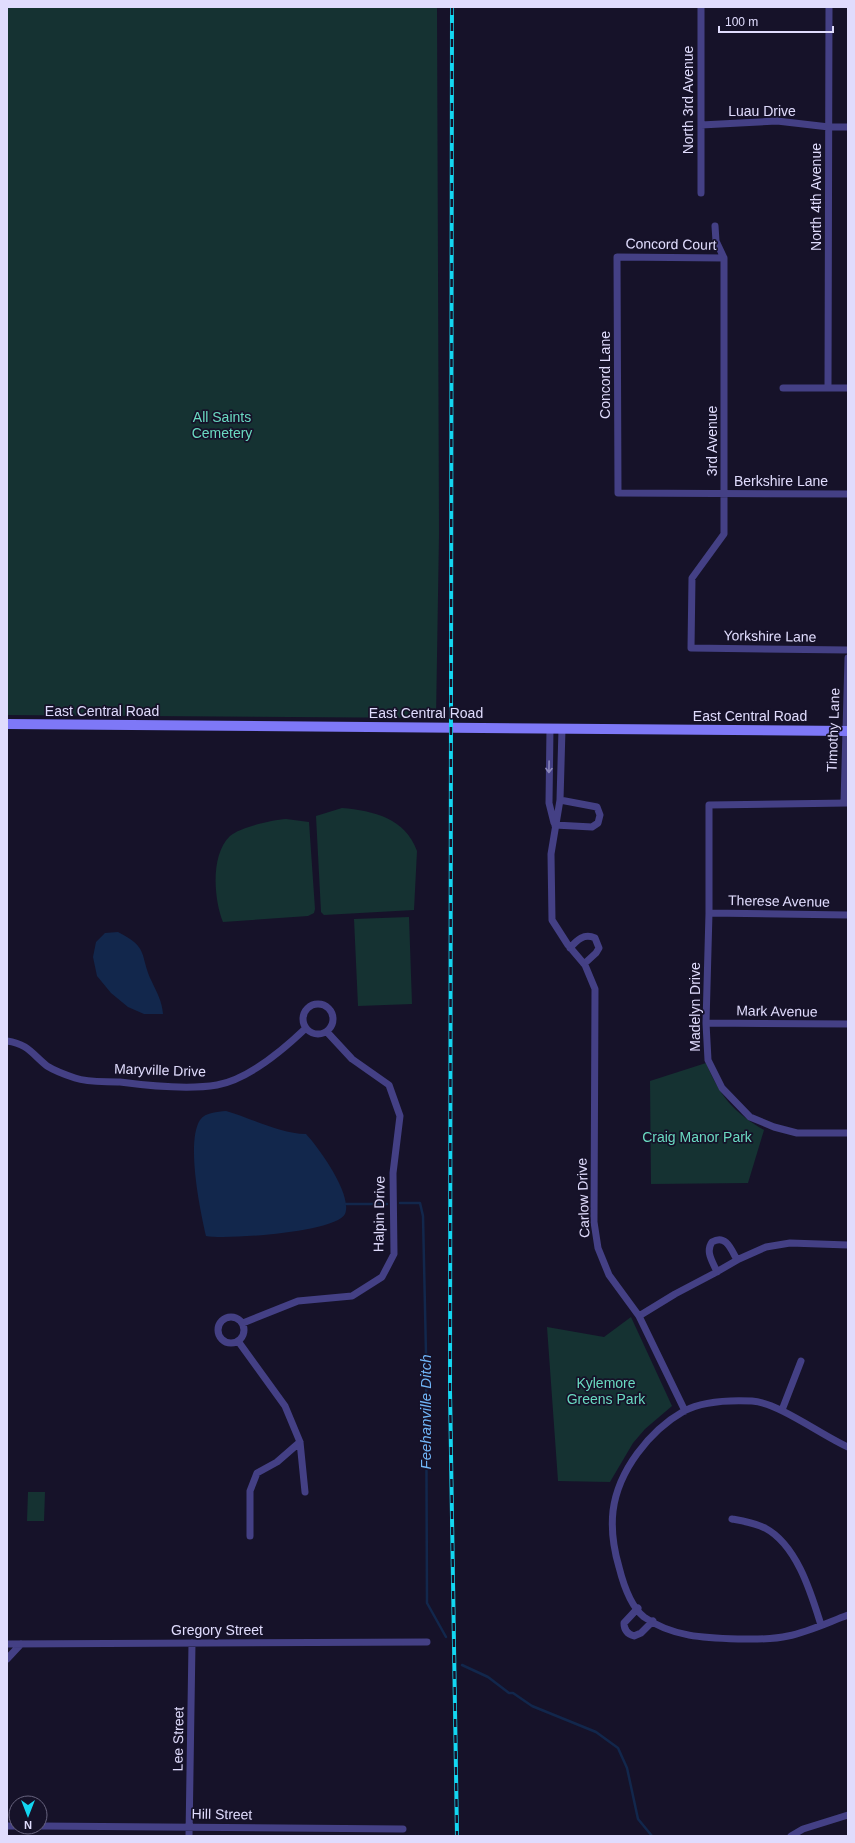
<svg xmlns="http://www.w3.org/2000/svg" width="855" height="1843" font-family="Helvetica,sans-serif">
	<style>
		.green { fill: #153232 }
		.water { fill: #12274c }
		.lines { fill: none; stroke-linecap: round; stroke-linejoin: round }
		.stream { stroke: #12274c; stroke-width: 2.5 }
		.street { stroke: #444085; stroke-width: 7 }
		.secondary { stroke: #7e78f7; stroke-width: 10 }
		.rail-casing { stroke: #13d6f1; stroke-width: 4 }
		.rail { stroke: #161229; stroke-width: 2.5; stroke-dasharray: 8; stroke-linecap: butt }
		.oneway { stroke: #8a86bb }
		.labels { text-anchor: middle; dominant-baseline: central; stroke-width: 3.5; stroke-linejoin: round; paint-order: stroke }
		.street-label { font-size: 14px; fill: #e0dcfd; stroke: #161229 }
		.park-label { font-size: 14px; fill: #6adac1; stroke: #161229 }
		.water-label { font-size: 15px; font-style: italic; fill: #70b5f7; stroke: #161229 }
	</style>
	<rect width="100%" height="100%" fill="#161229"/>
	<path class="green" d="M7,7H437L439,534L436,718L7,715Z
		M342,808C374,811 405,818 417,851L414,910L324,915L321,912L316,816Z
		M286,819L309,822L315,909L314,913L308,916L223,922C214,900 210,855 230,836C240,827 272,820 286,819Z
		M409,917L412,1004L358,1006L354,919Z
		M706,1063C719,1095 734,1113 764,1130L748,1183L651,1184L650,1081Z
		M631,1317L672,1406L645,1429L633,1443L610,1482L558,1481L547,1327L604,1337Z
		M28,1492H45L44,1521H27Z"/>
	<path class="water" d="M118,932C150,948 139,955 152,982C157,993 162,1001 163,1014H144L128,1007L111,993L97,976L93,957L96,942L105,933Z
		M226,1111C251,1118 280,1134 306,1134C319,1148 353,1195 345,1214C337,1232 226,1240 206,1236C200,1210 186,1142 200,1120C206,1112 217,1112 226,1111Z"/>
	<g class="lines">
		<path class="stream" d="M400,1203H420L423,1216L426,1354L427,1603L446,1637
			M346,1204H387
			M462,1665L488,1677L509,1693H513L532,1706L596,1732L618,1748L627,1768L638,1819L652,1836"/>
		<path class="street" d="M701,7V193
			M701,125L777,121L829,127H848
			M715,226L716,241L724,258V534L692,578L691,648L848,650
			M724,258L617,257L618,493L848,494
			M783,388H848
			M828,388L829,7
			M550,728L549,803L554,823
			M562,729L560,800L551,854L552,920L568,945L585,965L595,989L594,1222L598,1248L609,1275L639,1316L685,1411
			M844,803L848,658
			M848,803L709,805V913L706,1023L708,1060L722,1088L750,1117L774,1127L797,1133H848
			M555,825L592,827L598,823L600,815L597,807L560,800
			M709,913L848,915
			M570,948C577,940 584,933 595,938L599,948L596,953L584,964
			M303 1019a15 15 0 1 1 30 0a15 15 0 1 1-30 0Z
			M706,1023L848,1024
			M7,1041C28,1044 32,1054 47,1066C55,1071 66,1075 75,1078C89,1083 106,1081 120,1082C150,1086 187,1090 217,1085C249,1079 283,1050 306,1028
			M717,1272C713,1262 705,1252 712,1242C726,1234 731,1249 737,1260
			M639,1316L675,1294L713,1274L739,1259L766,1247L790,1243L848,1245
			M218 1330a13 13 0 1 1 26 0a13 13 0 1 1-26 0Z
			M243,1323L298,1301L352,1296L382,1277L394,1254L393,1173L400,1116L389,1085L352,1059L327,1032
			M238,1341L285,1406L300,1442L305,1492
			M782,1410L801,1361
			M848,1447C821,1435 779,1403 752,1401C731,1400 703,1401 684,1411C649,1431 618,1471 613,1511C611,1529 614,1550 619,1567C623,1583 630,1606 644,1617C672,1637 705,1638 738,1639C755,1639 772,1640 788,1636C808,1632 829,1622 848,1615
			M732,1519C743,1521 755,1523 765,1528C797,1545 811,1593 821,1625
			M250,1536V1491L257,1473L277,1462L300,1442
			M638,1608L624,1623C624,1630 627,1634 634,1636L641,1633L653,1621
			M7,1644L427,1642
			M7,1659L21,1644
			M7,1826H16
			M40,1826L403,1829
			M189,1836L192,1643
			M791,1836L803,1829L848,1815"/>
		<path class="secondary" d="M7,724L848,731"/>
		<defs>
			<path id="rail" d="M452,7L450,1390L457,1836"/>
		</defs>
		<use href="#rail" class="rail-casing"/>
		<use href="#rail" class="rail"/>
	</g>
	<defs><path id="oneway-shaft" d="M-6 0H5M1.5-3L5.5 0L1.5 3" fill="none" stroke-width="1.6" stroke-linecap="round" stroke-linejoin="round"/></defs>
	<use class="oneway" href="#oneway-shaft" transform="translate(549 767) rotate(91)"/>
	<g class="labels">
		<g class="street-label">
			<text transform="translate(688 100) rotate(-90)">North 3rd Avenue</text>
			<text x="762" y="111">Luau Drive</text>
			<text transform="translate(816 197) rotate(-90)">North 4th Avenue</text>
			<text transform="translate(671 244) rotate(1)">Concord Court</text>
			<text transform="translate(605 375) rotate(-90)">Concord Lane</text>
			<text transform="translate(712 441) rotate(-90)">3rd Avenue</text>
			<text x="781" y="481">Berkshire Lane</text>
			<text transform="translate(770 636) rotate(1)">Yorkshire Lane</text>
			<text x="102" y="711">East Central Road</text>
			<text x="426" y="713">East Central Road</text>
			<text x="750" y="716">East Central Road</text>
			<text transform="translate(833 730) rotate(-88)">Timothy Lane</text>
			<text transform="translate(779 901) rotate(1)">Therese Avenue</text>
			<text transform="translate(695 1007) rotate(-90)">Madelyn Drive</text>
			<text transform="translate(777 1011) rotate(1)">Mark Avenue</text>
			<text transform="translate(160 1070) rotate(2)">Maryville Drive</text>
			<text transform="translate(583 1198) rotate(-92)">Carlow Drive</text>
			<text transform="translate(379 1214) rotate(-89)">Halpin Drive</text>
			<text x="217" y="1630">Gregory Street</text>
			<text transform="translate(178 1739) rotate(-89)">Lee Street</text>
			<text transform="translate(222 1814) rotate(1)">Hill Street</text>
		</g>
		<g class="park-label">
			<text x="222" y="417">All Saints<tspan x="222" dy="16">Cemetery</tspan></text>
			<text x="697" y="1137">Craig Manor Park</text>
			<text x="606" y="1383">Kylemore<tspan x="606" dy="16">Greens Park</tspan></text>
		</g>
		<g class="water-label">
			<text transform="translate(425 1412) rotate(-90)">Feehanville Ditch</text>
		</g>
	</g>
	<rect width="855" height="1843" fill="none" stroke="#e0dcfd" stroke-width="16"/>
	<g transform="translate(28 1815) rotate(180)"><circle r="19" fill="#161229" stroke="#67637e"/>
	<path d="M0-3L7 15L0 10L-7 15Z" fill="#13d6f1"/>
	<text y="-6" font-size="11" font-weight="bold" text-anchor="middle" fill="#e0dcfd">N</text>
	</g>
	<path d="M719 26v6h114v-6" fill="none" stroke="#e0dcfd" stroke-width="2"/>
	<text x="725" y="26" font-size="12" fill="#e0dcfd" stroke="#161229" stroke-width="3" paint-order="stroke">100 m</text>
</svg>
